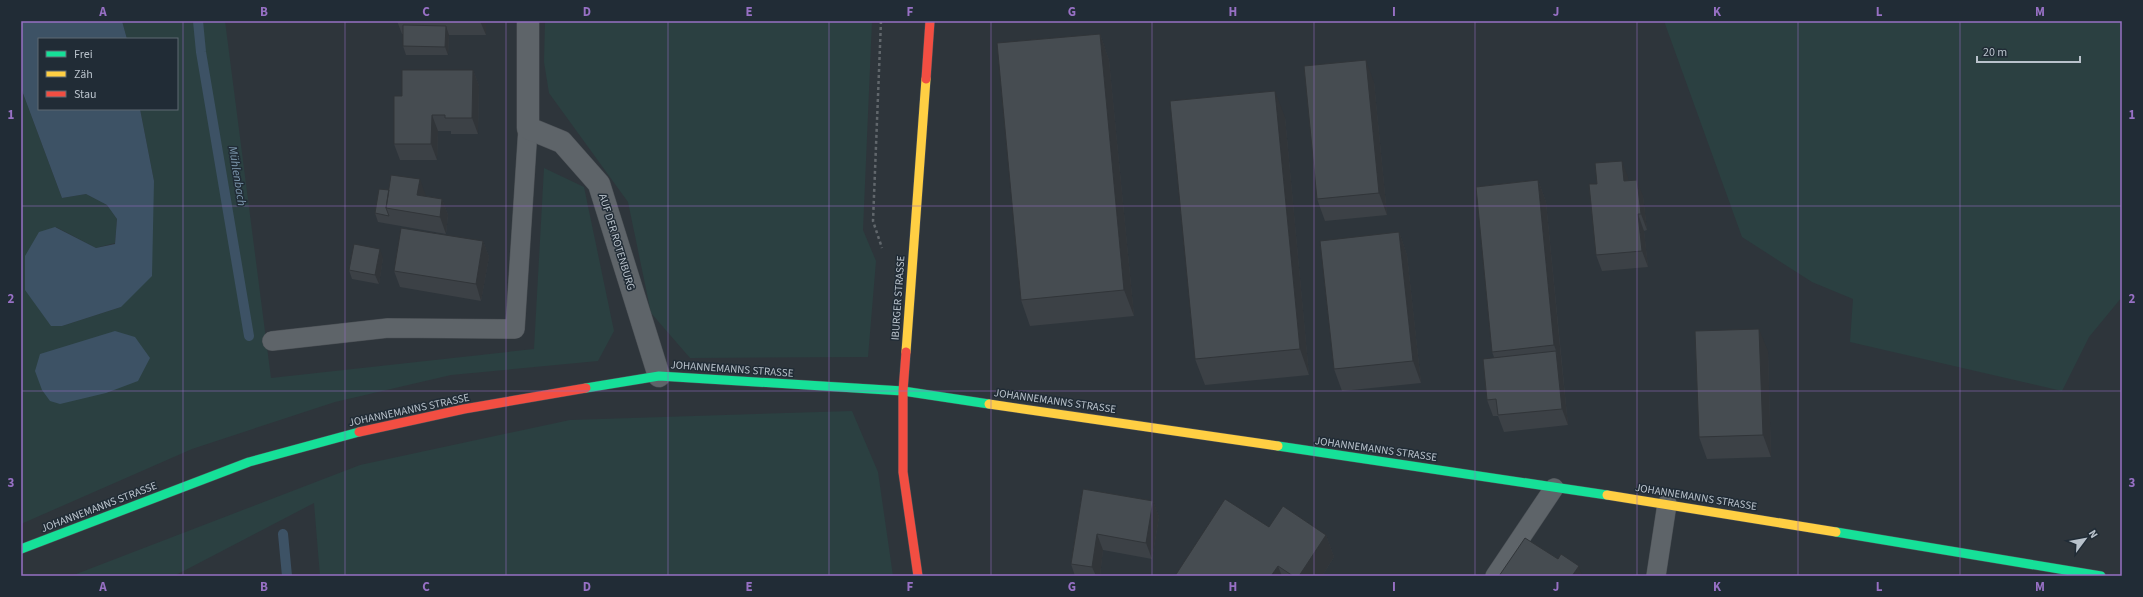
<svg xmlns="http://www.w3.org/2000/svg" width="2143" height="597" font-family="'Source Sans 3',sans-serif">
	<style>
		.green { fill: #2b4041 }
		.water { fill: #3d5265 }
		.lines { fill: none; stroke-linecap: round; stroke-linejoin: round }
		.stream { stroke: #3d5265; stroke-width: 10 }
		.lane-casing { stroke: #4c5156; stroke-width: 20 }
		.street-casing { stroke: #4c5156; stroke-width: 23 }
		.fast-casing { stroke: #4c5156; stroke-width: 10 }
		.slow-casing { stroke: #4c5156; stroke-width: 10 }
		.jam-casing { stroke: #4c5156; stroke-width: 10 }
		.path { stroke: #61676c; stroke-width: 2.5; stroke-dasharray: 3 3; stroke-linecap: butt }
		.lane { stroke: #5e6469; stroke-width: 19 }
		.street { stroke: #5e6469; stroke-width: 22 }
		.fast { stroke: #16e098; stroke-width: 9 }
		.slow { stroke: #ffcf43; stroke-width: 9 }
		.jam { stroke: #f24e42; stroke-width: 9 }
		.wall { fill: #3c4146 }
		.shaded-wall { fill: #313539 }
		.building { fill: #464c51; stroke: #313539 }
		.grid { fill: none; stroke: #9770c4; stroke-width: 1; stroke-opacity: 0.55 }
		.labels { text-anchor: middle; dominant-baseline: central; stroke-width: 3; stroke-linejoin: round; paint-order: stroke }
		.street-label { font-size: 11px; fill: #b9c2cb; stroke: #212c36 }
		.water-label { font-size: 12px; font-style: italic; fill: #7b96ac; stroke: #212c36 }
		.neatline { fill: none; stroke: #9770c4; stroke-width: 1.5 }
		.grid-label { font-size: 13px; text-anchor: middle; font-weight: bold; fill: #9770c4 }
	</style>
	<rect width="100%" height="100%" fill="#2e353b"/>
	<path class="green" d="M122,21H225L271,378L534,349L544,168L584,187L614,331L598,361L451,375L335,402L192,449L21,524V88L62,198L86,194L107,205L117,219L115,243L96,248L56,227L52,326H62L121,307L154,181L140,109H177V39H127Z
		M545,21H872L863,230L876,261L868,357L690,358L651,313L628,202L549,93L544,62Z
		M1664,21H2122V297L2089,337L2062,391L1850,342L1853,299L1812,282L1742,237Z
		M852,411L878,472L893,576H320L314,503L174,576H71L360,465L570,420Z"/>
	<path class="water" d="M21,21H122L127,39H39V109H140L154,181L152,276L121,307L62,326H51L25,290V256L39,232L55,227L96,248L115,244L117,219L107,205L86,194L62,198L21,88Z
		M115,331L135,337L150,358L138,381L106,393L60,404L50,401L42,390L35,371L40,354Z"/>
	<g class="lines">
		<path class="stream" d="M198,21L201,52L249,336
			M283,534L287,576"/>
		<defs>
			<path id="lane" d="M272,341L388,328L515,329L528,128
				M1495,576L1554,488
				M1656,576L1667,504"/>
			<path id="street" d="M528,21V128L562,142L599,184L659,376"/>
			<path id="fast" d="M586,388L659,376L903,391L989,404
				M1278,446L1607,495
				M1836,532L2101,576
				M21,549L249,462L359,432"/>
			<path id="slow" d="M906,352L926,79
				M989,404L1278,446
				M1607,495L1836,532"/>
			<path id="jam" d="M926,79L930,21
				M906,352L903,391V472L918,576
				M359,432L464,409L586,388"/>
		</defs>
		<use href="#lane" class="lane-casing"/>
		<use href="#street" class="street-casing"/>
		<use href="#fast" class="fast-casing"/>
		<use href="#slow" class="slow-casing"/>
		<use href="#jam" class="jam-casing"/>
		<path class="path" d="M881,21L873,221L882,248"/>
		<use href="#lane" class="lane"/>
		<use href="#street" class="street"/>
		<use href="#fast" class="fast"/>
		<use href="#slow" class="slow"/>
		<use href="#jam" class="jam"/>
	</g>
	<path class="wall" d="M397,21H486V35H449L448,55H406L403,46V34H402Z
		M1100,34L1109,60L1134,316L1030,326L1021,300Z
		M473,70L479,86L478,134H451V131H438L437,160H400L394,144L402,96Z
		M1374,82L1387,215L1325,221L1317,199Z
		M1285,117L1309,375L1205,385L1195,359Z
		M1628,177V181L1643,196L1647,230L1644,231L1648,267L1602,271L1596,255Z
		M1538,180L1546,202L1568,425L1504,432L1498,416H1493L1487,400L1494,357L1492,352Z
		M389,190L426,196L442,199L448,215L446,234L378,222L375,213Z
		M1399,232L1407,255L1421,383L1342,391L1334,369Z
		M483,241L489,257L481,301L400,287L394,271Z
		M383,258L379,284L352,279L349,270Z
		M1768,351L1771,457L1707,459L1699,437Z
		M1083,489L1153,501L1159,517L1152,559L1103,550L1100,576H1075L1071,564Z
		M1269,527L1326,535L1334,557L1322,576H1175Z"/>
	<path class="shaded-wall" d="M480,21H486V35Z
		M446,26L449,35L448,55L445,47Z
		M1100,34L1109,60L1134,316L1124,290Z
		M1366,60L1374,82L1387,215L1379,193Z
		M473,70L479,86L478,134L472,118Z
		M1275,91L1285,117L1309,375L1300,349Z
		M432,115L438,131L437,160L431,144Z
		M1622,161L1628,177L1630,198L1624,181Z
		M420,179L426,196L423,211L417,195Z
		M1538,180L1546,202L1562,367L1554,345Z
		M1637,180L1643,196L1647,230L1641,214Z
		M442,199L448,215L446,234L440,217Z
		M1638,214L1644,231L1648,267L1642,251Z
		M1399,232L1407,255L1421,383L1413,361Z
		M483,241L489,257L481,301L476,284Z
		M380,249L383,258L379,284L375,275Z
		M1759,329L1768,351L1771,457L1763,435Z
		M1556,351L1562,367L1568,425L1562,409Z
		M1153,501L1159,517L1152,559L1146,543Z
		M1097,534L1103,550L1100,576H1096L1092,567Z
		M1326,535L1334,557L1322,576H1299Z
		M1278,566L1282,576H1271Z
		M1579,566L1582,576H1572Z"/>
	<path class="building" d="M403,25L446,26L445,47L403,46Z
		M1100,34L1124,290L1021,300L997,43Z
		M1366,60L1379,193L1317,199L1304,66Z
		M402,70H473L472,118H445V115H432L431,144H394V96H402Z
		M1275,91L1300,349L1195,359L1170,101Z
		M1622,161L1624,181L1637,180L1641,214H1638L1642,251L1596,255L1589,184H1597L1595,163Z
		M391,175L420,179L417,195L442,199L440,217L386,208Z
		M1538,180L1554,345L1492,352L1476,187Z
		M379,189L389,190L386,208L389,216L375,213Z
		M401,228L483,241L476,284L394,271Z
		M1399,232L1413,361L1334,369L1320,241Z
		M354,244L380,249L375,275L349,270Z
		M1759,329L1763,435L1699,437L1695,331Z
		M1556,351L1562,409L1498,415L1496,399L1487,400L1483,359Z
		M1083,489L1153,501L1146,543L1097,534L1092,567L1071,564Z
		M1225,499L1269,527L1283,506L1326,535L1299,576H1293L1278,566L1271,576H1175Z
		M1525,538L1558,559L1561,554L1579,566L1572,576H1499Z"/>
	<path class="grid" d="M183,21V576M345,21V576M506,21V576M668,21V576M829,21V576M991,21V576M1152,21V576M1314,21V576M1475,21V576M1637,21V576M1798,21V576M1960,21V576M21,206H2122M21,391H2122"/>
	<g class="labels">
		<g class="street-label">
			<text transform="translate(617 242) rotate(73)">AUF DER ROTENBURG</text>
			<text transform="translate(898 298) rotate(-86)">IBURGER STRASSE</text>
			<text transform="translate(732 369) rotate(4)">JOHANNEMANNS STRASSE</text>
			<text transform="translate(1055 401) rotate(8)">JOHANNEMANNS STRASSE</text>
			<text transform="translate(409 410) rotate(-12)">JOHANNEMANNS STRASSE</text>
			<text transform="translate(1376 449) rotate(8)">JOHANNEMANNS STRASSE</text>
			<text transform="translate(1696 497) rotate(9)">JOHANNEMANNS STRASSE</text>
			<text transform="translate(99 507) rotate(-21)">JOHANNEMANNS STRASSE</text>
		</g>
		<g class="water-label">
			<text transform="translate(237 176) rotate(81)">Mühlenbach</text>
		</g>
	</g>
	<rect width="2143" height="597" fill="none" stroke="#212c36" stroke-width="44"/>
	<rect x="38" y="38" width="140" height="72" fill="#212c36" stroke="#5e6872"/>
	<rect x="46" y="51" width="20" height="6" fill="#16e098" stroke="#5e6872"/>
	<text x="74" y="58" font-size="12" fill="#b9c2cb">Frei</text>
	<rect x="46" y="71" width="20" height="6" fill="#ffcf43" stroke="#5e6872"/>
	<text x="74" y="78" font-size="12" fill="#b9c2cb">Zäh</text>
	<rect x="46" y="91" width="20" height="6" fill="#f24e42" stroke="#5e6872"/>
	<text x="74" y="98" font-size="12" fill="#b9c2cb">Stau</text>
	<g transform="translate(2085 539) rotate(58)" stroke="#212c36" stroke-width="3" paint-order="stroke">
	<path d="M0-3L7 15L0 10L-7 15Z" fill="#b9c2cb"/>
	<text y="-6" font-size="11" font-weight="bold" text-anchor="middle" fill="#b9c2cb">N</text>
	</g>
	<path d="M1977 56v6h103v-6" fill="none" stroke="#b9c2cb" stroke-width="2"/>
	<text x="1983" y="56" font-size="12" fill="#b9c2cb" stroke="#212c36" stroke-width="3" paint-order="stroke">20 m</text>
	<rect x="22" y="22" width="2099" height="553" class="neatline"/>
	<g class="grid-label">
		<text x="103" y="16">A</text>
		<text x="264" y="16">B</text>
		<text x="426" y="16">C</text>
		<text x="587" y="16">D</text>
		<text x="749" y="16">E</text>
		<text x="910" y="16">F</text>
		<text x="1072" y="16">G</text>
		<text x="1233" y="16">H</text>
		<text x="1394" y="16">I</text>
		<text x="1556" y="16">J</text>
		<text x="1717" y="16">K</text>
		<text x="1879" y="16">L</text>
		<text x="2040" y="16">M</text>
		<text x="11" y="119">1</text>
		<text x="2132" y="119">1</text>
		<text x="11" y="303">2</text>
		<text x="2132" y="303">2</text>
		<text x="11" y="487">3</text>
		<text x="2132" y="487">3</text>
		<text x="103" y="591">A</text>
		<text x="264" y="591">B</text>
		<text x="426" y="591">C</text>
		<text x="587" y="591">D</text>
		<text x="749" y="591">E</text>
		<text x="910" y="591">F</text>
		<text x="1072" y="591">G</text>
		<text x="1233" y="591">H</text>
		<text x="1394" y="591">I</text>
		<text x="1556" y="591">J</text>
		<text x="1717" y="591">K</text>
		<text x="1879" y="591">L</text>
		<text x="2040" y="591">M</text>
	</g>
</svg>
